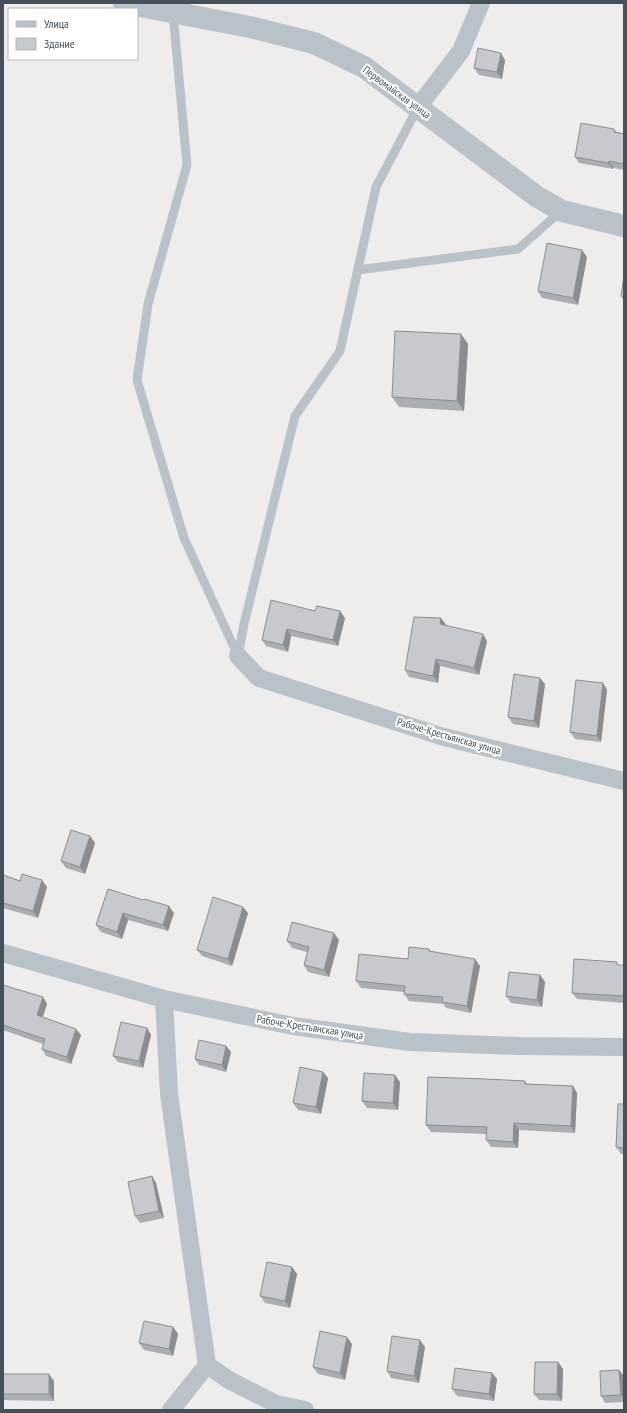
<svg xmlns="http://www.w3.org/2000/svg" width="627" height="1413" font-family="'PT Sans Narrow',sans-serif">
	<style>
		.lines { fill: none; stroke-linecap: round; stroke-linejoin: round }
		.service { stroke: #b8c2c8; stroke-width: 9 }
		.minor { stroke: #b8c2c8; stroke-width: 18 }
		.tertiary { stroke: #b8c2c8; stroke-width: 22 }
		.wall { fill: #aaaeb2 }
		.shaded-wall { fill: #8b8d91 }
		.building { fill: #c6cacf; stroke: #8b8d91 }
		.labels { text-anchor: middle; dominant-baseline: central; stroke-width: 4; stroke-linejoin: round; paint-order: stroke }
		.street-label { font-size: 11px; fill: #455158; stroke: #fff }
	</style>
	<rect width="100%" height="100%" fill="#efecec"/>
	<g class="lines">
		<path class="service" d="M173,13L187,165L148,304L137,380L184,538L238,656
			M358,270L518,249L561,211
			M238,656L244,624L295,416L340,351L376,187L418,107"/>
		<path class="minor" d="M418,107L461,51L481,3
			M238,656L259,678L444,737L624,781
			M3,953L164,999L293,1026L410,1042L519,1046L624,1047
			M164,999L169,1094L207,1365
			M171,1410L207,1365L229,1380L276,1404L305,1410"/>
		<path class="tertiary" d="M124,3L250,27L314,43L364,67L536,196L562,211L624,226"/>
	</g>
	<path class="wall" d="M505,60L502,79L479,75L474,68Z
		M614,129L617,132L624,134V170L613,168V169L579,163L575,157Z
		M587,257L578,305L542,298L538,291Z
		M624,276V301L621,296Z
		M461,334L468,344L464,411L399,407L392,397Z
		M271,600L345,618L338,646L291,636L288,652L266,646L262,640Z
		M441,618L446,625L487,641L479,675L440,666L438,683L409,677L405,670Z
		M603,683L607,690L601,742L575,739L570,732Z
		M545,684L539,728L513,724L508,717Z
		M95,843L85,874L66,868L61,861Z
		M3,875L20,881L47,887L38,918L3,908Z
		M108,889L174,913L168,931L128,920L122,939L101,932L96,925Z
		M248,913L232,966L202,956L197,950Z
		M339,940L329,977L308,972L304,965L307,952L292,948L287,941Z
		M429,949L431,951L480,966L471,1013L446,1008L443,1004L409,1001L404,994V992L361,988L356,981Z
		M619,965H624V1003L577,999L572,993Z
		M540,975L545,982L542,1007L511,1003L506,996Z
		M3,985L47,1004L43,1017L81,1035L71,1064L46,1056L42,1049L43,1044L3,1030Z
		M147,1028L151,1035L143,1068L118,1062L113,1056Z
		M226,1046L231,1052L226,1072L199,1065L195,1059Z
		M323,1072L328,1078L321,1114L298,1110L293,1103Z
		M525,1081L527,1084L577,1093L575,1133L519,1130L518,1148L491,1147L486,1140L487,1134L431,1132L426,1125Z
		M400,1082L398,1110L367,1108L362,1101Z
		M624,1104V1154H621L616,1147Z
		M152,1176L156,1183L164,1218L140,1223L135,1216Z
		M292,1267L297,1274L290,1308L265,1303L260,1296Z
		M173,1327L178,1334L173,1356L144,1350L139,1343Z
		M352,1344L345,1380L318,1374L313,1367Z
		M425,1347L419,1383L391,1378L387,1371Z
		M558,1362L563,1369L562,1401L539,1400L534,1394Z
		M492,1373L497,1379L494,1401L457,1396L452,1389Z
		M3,1374L54,1381V1401L3,1400Z
		M624,1376V1402L605,1403L601,1396Z"/>
	<path class="shaded-wall" d="M501,53L505,60L502,79L497,72Z
		M609,161L613,168V169L608,163Z
		M582,250L587,257L578,305L573,298Z
		M461,334L468,344L464,411L457,401Z
		M340,611L345,618L338,646L333,640Z
		M441,618L446,625L440,624Z
		M287,629L291,636L288,652L283,645Z
		M483,634L487,641L479,675L474,668Z
		M436,659L440,666L438,683L433,676Z
		M540,678L545,684L539,728L534,721Z
		M603,683L607,690L601,742L597,736Z
		M90,836L95,843L85,874L80,867Z
		M42,880L47,887L38,918L33,911Z
		M169,906L174,913L168,931L163,925Z
		M243,907L248,913L232,966L228,959Z
		M123,913L128,920L122,939L117,932Z
		M334,933L339,940L329,977L324,970Z
		M475,959L480,966L471,1013L467,1006Z
		M540,975L545,982L542,1007L537,1000Z
		M43,997L47,1004L41,1022L37,1015Z
		M147,1028L151,1035L143,1068L139,1061Z
		M76,1029L81,1035L71,1064L67,1057Z
		M226,1046L231,1052L226,1072L222,1065Z
		M323,1072L328,1078L321,1114L316,1107Z
		M395,1075L400,1082L398,1110L393,1103Z
		M573,1086L577,1093L575,1133L571,1126Z
		M514,1123L519,1130L518,1148L513,1142Z
		M152,1176L156,1183L164,1218L159,1211Z
		M292,1267L297,1274L290,1308L285,1301Z
		M173,1327L178,1334L173,1356L169,1349Z
		M347,1337L352,1344L345,1380L340,1373Z
		M420,1340L425,1347L419,1383L414,1376Z
		M558,1362L563,1369L562,1401L557,1394Z
		M619,1370L624,1376V1400L621,1395Z
		M492,1373L497,1379L494,1401L489,1394Z
		M49,1374L54,1381V1401L49,1394Z"/>
	<path class="building" d="M478,48L501,53L497,72L474,68Z
		M581,123L614,129V132L624,134V164L609,161L608,163L575,157Z
		M547,243L582,250L573,298L538,291Z
		M624,276V297L621,296Z
		M395,331L461,334L457,401L392,397Z
		M271,600L315,611L317,606L340,611L333,640L287,629L283,645L262,640Z
		M414,617L441,618L440,624L483,634L474,668L436,659L433,676L405,670Z
		M514,674L540,678L534,721L508,717Z
		M576,680L603,683L597,736L570,732Z
		M71,830L90,836L80,867L61,861Z
		M22,874L42,880L33,911L3,903V875L20,881Z
		M108,889L143,900L144,899L169,906L163,925L123,913L117,932L96,925Z
		M213,897L243,907L228,959L197,950Z
		M292,922L334,933L324,970L304,965L309,947L287,941Z
		M409,947L429,949V951L475,959L467,1006L442,1002L443,997L404,994L405,986L356,981L359,954L408,959Z
		M574,959L617,962V965H624V996L572,993Z
		M509,972L540,975L537,1000L506,996Z
		M3,985L43,997L37,1015L76,1029L67,1057L42,1049L45,1039L3,1025Z
		M121,1022L147,1028L139,1061L113,1056Z
		M199,1040L226,1046L222,1065L195,1059Z
		M300,1067L323,1072L316,1107L293,1103Z
		M364,1073L395,1075L393,1103L362,1101Z
		M428,1077L486,1079L525,1081V1084L573,1086L571,1126L514,1123L513,1142L486,1140L487,1127L426,1125Z
		M618,1104H624V1148L616,1147Z
		M152,1176L159,1211L135,1216L128,1182Z
		M267,1262L292,1267L285,1301L260,1296Z
		M144,1321L173,1327L169,1349L139,1343Z
		M320,1331L347,1337L340,1373L313,1367Z
		M392,1336L420,1340L414,1376L387,1371Z
		M535,1362H558L557,1394H534Z
		M455,1368L492,1373L489,1394L452,1389Z
		M619,1370L621,1395L601,1396L600,1371Z
		M3,1374H49V1394H3Z"/>
	<g class="labels">
		<g class="street-label">
			<text transform="translate(397 92) rotate(36)">Первомайская улица</text>
			<text transform="translate(449 736) rotate(16)">Рабоче-Крестьянская улица</text>
			<text transform="translate(310 1027) rotate(9)">Рабоче-Крестьянская улица</text>
		</g>
	</g>
	<rect width="627" height="1413" fill="none" stroke="#455158" stroke-width="8"/>
	<rect x="8" y="8" width="130" height="52" fill="#ffffff" stroke="#b5b9bc"/>
	<rect x="16" y="21" width="20" height="6" fill="#b8c2c8" stroke="#b5b9bc"/>
	<text x="44" y="28" font-size="12" fill="#455158">Улица</text>
	<rect x="16" y="38" width="20" height="12" fill="#c6cacf" stroke="#b5b9bc"/>
	<text x="44" y="48" font-size="12" fill="#455158">Здание</text>
</svg>
